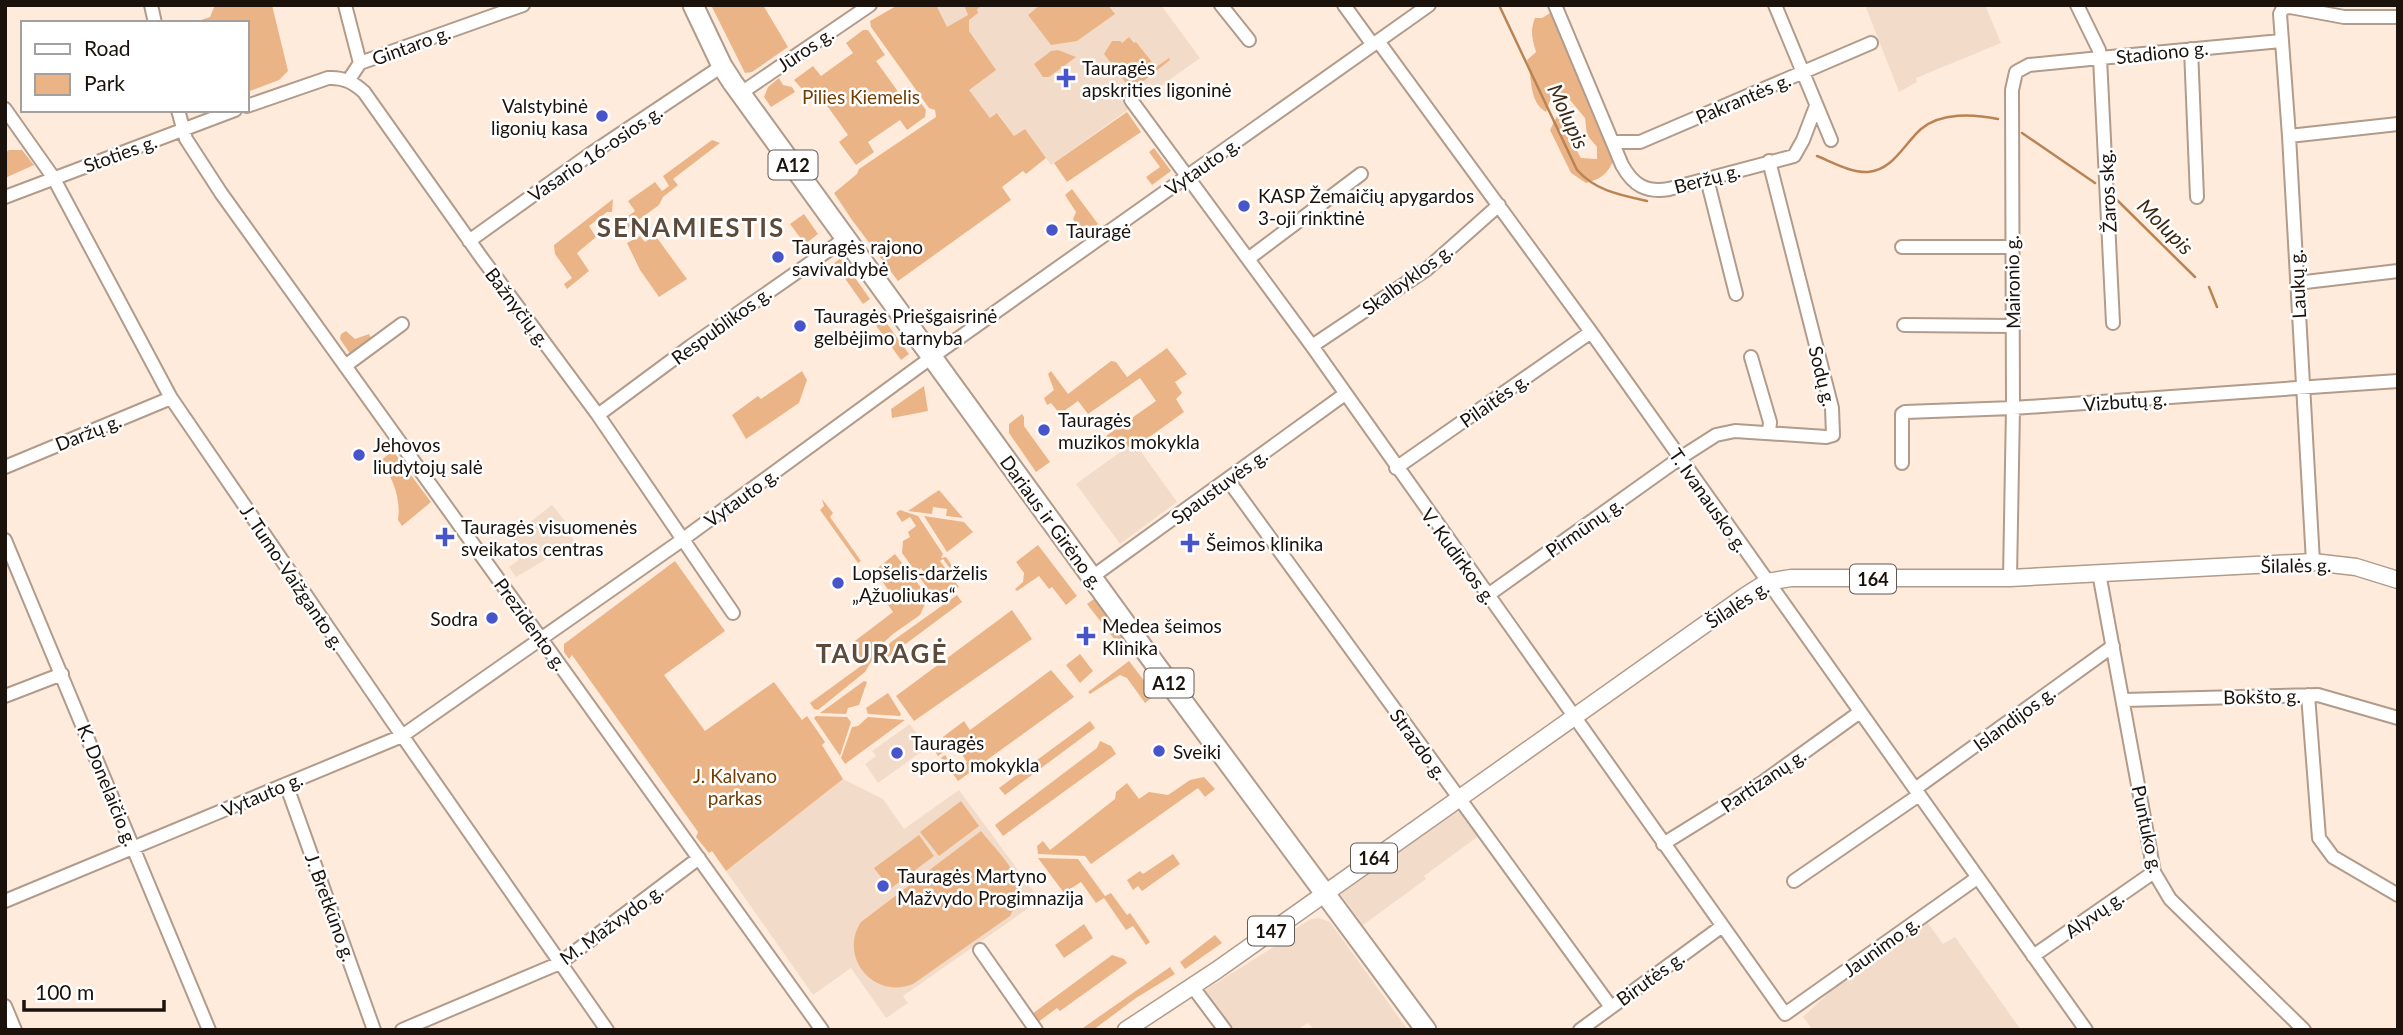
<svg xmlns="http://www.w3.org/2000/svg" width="2403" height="1035" font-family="Lato,sans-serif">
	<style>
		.built { fill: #f2dbc8 }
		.green { fill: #ebb487 }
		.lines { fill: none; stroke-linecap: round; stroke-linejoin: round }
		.stream { stroke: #ba8354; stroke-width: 2.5 }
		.minor-casing { stroke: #b19b8a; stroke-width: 16 }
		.major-casing { stroke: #b19b8a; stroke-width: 19 }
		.highway-casing { stroke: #b19b8a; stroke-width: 23 }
		.minor { stroke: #fff; stroke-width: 12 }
		.major { stroke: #fff; stroke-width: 16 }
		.highway { stroke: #fff; stroke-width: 19 }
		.poi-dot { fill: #4855ca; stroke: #fff; stroke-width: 2.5 }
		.labels { text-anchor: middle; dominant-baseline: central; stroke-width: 5; stroke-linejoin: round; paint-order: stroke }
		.shield { fill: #fff; stroke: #5f5954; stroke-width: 2 }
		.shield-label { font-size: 18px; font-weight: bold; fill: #1a120b }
		.street-label { font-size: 19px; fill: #1a120b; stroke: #fff }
		.poi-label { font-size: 19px; fill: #1a120b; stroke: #fff; text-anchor: start }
		.park-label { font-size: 19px; fill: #733e00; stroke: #fff }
		.water-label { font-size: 21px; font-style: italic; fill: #3f2712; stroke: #fff }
		.district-label { font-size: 26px; font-weight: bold; letter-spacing: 2px; fill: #5d4a3a; stroke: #fff }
	</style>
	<rect width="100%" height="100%" fill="#ffebdc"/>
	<path class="built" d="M929,5H1161L1200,58L1051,165L1025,129L1014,136L998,113L990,118L951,67Z
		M1865,5H1985L2001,43L1916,78L1917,82L1899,92Z
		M1134,442L1177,502L1120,544L1076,484Z
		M552,505L574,532L570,535L575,542L516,577L509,567L519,560L516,554L520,551L511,537Z
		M910,724L927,748L878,783L865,764L876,756L872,751Z
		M843,779L883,799L904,829L959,790L1040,900L903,996L908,1003L886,1018L851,968L813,995L726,871Z
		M1459,806L1480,835L1424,876L1426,879L1363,925L1340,893Z
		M1319,918L1330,922L1408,1030H1314L1308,1023L1297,1030H1233L1205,990L1272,948L1285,935L1311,919Z
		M1925,919L1943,944L1955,937L2021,1030H1813L1803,1017L1862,962Z"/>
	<path class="green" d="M215,5H272L288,71L279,80L247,92V23H192L210,17Z
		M711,5H763L788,47L752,72L745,73Z
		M898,5H936L947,27L968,15L964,5H983L977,9L978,13L969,20V31L996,70L969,90L990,118L997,113L1014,136L1025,129L1046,158L1026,174L1023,171L1002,187L1011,200L898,281L852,220L834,193L857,174L859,169L936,117L935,110L929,108L871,27L870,21Z
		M1040,5H1108L1115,14L1077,41L1051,45L1028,15Z
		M1552,12L1600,124C1601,138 1610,147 1614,160C1607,174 1601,179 1586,183L1571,173L1550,130L1558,114C1571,130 1571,141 1581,158L1597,159V147L1587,135L1585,118L1565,94H1559L1549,89L1551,97L1546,112C1528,101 1533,78 1527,60L1536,52C1532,39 1530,30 1535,18H1542Z
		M863,30H868L885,55L876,61L899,93L909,87L926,110L925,117L907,130L900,120L868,142L874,152L856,165L839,142L848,135L818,93L810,98L794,80L813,66L821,76L853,53L846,43Z
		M1129,37L1134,43L1136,42L1156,67L1169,58L1170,60L1136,87H1129L1104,54L1112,41H1120L1122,43Z
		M1058,50L1076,57L1049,77H1043L1034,64L1051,51Z
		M779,78L783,85L792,87L795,92L771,107L764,97L768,87Z
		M1127,112L1141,132L1067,182L1054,163Z
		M712,140L720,143L673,179L678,185L663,197L659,205L625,230L623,220L635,211L628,201L655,182L662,191L669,186L663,176Z
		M1154,148L1171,171L1152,185L1146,177L1160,167L1149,152Z
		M9,150H22L34,165L5,178V153Z
		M1072,189L1098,224L1083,235L1073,219L1076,212L1065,195Z
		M613,199L612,212H607L589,226L596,237L577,253L589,271L567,289L564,284L572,278L555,254L554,245Z
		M804,214L818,234L805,244L790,224Z
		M652,231L687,279L659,297L640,270L627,243L640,236L645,242L651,238L649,233Z
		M841,258L870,299L863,304L834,263Z
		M880,314L909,354L901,360L872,320Z
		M346,331L355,339L369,334L372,340L351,355L340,339L341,334Z
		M1167,348L1187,374L1175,382L1182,393L1176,399L1184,412L1137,446L1134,443L1123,450L1112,437L1099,446L1096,443L1156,401L1140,378L1088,414L1078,401L1060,414L1051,403L1047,405L1044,398L1054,390L1048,374L1051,371L1068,394L1111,361L1116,362L1127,377Z
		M802,371L807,380L799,403L746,439L732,415L758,396L761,399Z
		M924,386L928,411L892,418L891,409Z
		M1022,414L1024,417V426L1050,462L1036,472L1009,433V424Z
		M393,451L431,502L402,526L398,520C401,497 393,480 381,460Z
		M939,490L963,518L946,516L947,509L933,507L932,514L908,511Z
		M822,499L833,513L830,517L861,561L858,563L820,510L824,506Z
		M900,510L918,516L943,554L941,558L946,557L962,580L960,582L943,559L940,561L959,587L947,596L929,590L918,575L923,571L921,568L916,572L902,553L903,541L910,537L908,532L916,526L910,517L902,522L896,513Z
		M924,516L964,522L973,532L947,552Z
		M1038,545L1077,596L1066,605L1052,587L1049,589L1039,576L1017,591L1015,589L1023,582L1024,573L1016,562Z
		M895,554L926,594L925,604L920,615L893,634L881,645L865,672L818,710L814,709L810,703L865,663L851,644L893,612L886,602L892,596L875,570Z
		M675,561L725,631L664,675L705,731L774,682L802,720L807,716L825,742L822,745L843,779L726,871L712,851L709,853L696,837L698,832L572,655L569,659L564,652V644Z
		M957,595L962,602L880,663L885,649L891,642Z
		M1094,599L1128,644L1122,649L1087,604Z
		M1012,610L1032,639L914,721L896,696Z
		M1080,654L1093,671L1080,683L1066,665Z
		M1129,661L1155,695L1145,703L1127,678L1120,675L1090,694L1088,692Z
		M1051,670L1074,697L958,781L941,758L945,755L956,770L967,762L955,744L938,756L933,748L935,743L964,721L970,730Z
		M864,681L867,682L859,705L848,708L846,714L820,713Z
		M888,693L901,714L900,716L868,714L866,708Z
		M816,716L847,717L851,722L840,756L814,718Z
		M868,717L905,720L845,764L841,758L852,727L858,726Z
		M1090,721L1095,728L1005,795L999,788Z
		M1100,741L1111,746L1116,754L1003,836L995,825L1097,748Z
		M1204,777L1215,789L1205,797L1198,788L1091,864L1085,856L1038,854L1037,846L1043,841L1050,850L1115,799L1116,792L1127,783L1139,799L1149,792L1168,795L1190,780Z
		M961,801L979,826L939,856L920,832Z
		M981,831C1003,859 1032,880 1010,916L913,984C874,1000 838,957 861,922Z
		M919,835L934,856L890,889L874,868Z
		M1173,854L1180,864L1142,891L1138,886L1133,890L1127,880L1140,871L1143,874Z
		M1038,858L1078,859L1105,896L1111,893L1127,915L1130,913L1150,942L1146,945L1133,926L1126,930L1104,898L1096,903L1081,882L1064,893Z
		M1084,924L1093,938L1064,958L1055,945Z
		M1215,935L1222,943L1185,969L1180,962Z
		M1112,955L1124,959L1127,963L1060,1011L1057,1008L1037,1023L1032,1014Z
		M1170,967L1175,974L1136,998L1093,1030H1080Z"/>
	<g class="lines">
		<path class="stream" d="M1499,5L1577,170C1596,191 1620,195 1647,201
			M2022,133L2095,183
			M1817,156C1832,162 1851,173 1868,172C1893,170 1904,144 1921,129C1941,112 1974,114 1998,119
			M2115,198L2195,277
			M2209,287L2217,307"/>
		<defs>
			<path id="minor" d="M151,5L155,23
				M345,5L360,63
				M1221,5L1249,40
				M1344,5L1373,45
				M1555,5L1622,165C1633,185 1646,193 1669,189L1794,156L1803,140L1816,106
				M1775,5L1831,140
				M2077,5L2099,50L2100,58L2281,41
				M1378,41L1591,332L2086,1030
				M2191,49L2197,197
				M348,81L360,63L523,5
				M741,93L870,5
				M1131,100L1312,346L1785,1014L1977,878
				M247,106L328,78C343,77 353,82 364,92L481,257L598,415L733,613
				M5,109L53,177L171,398L392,721L607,1030
				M178,110L186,139L221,193L822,1030
				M2289,136L2398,124
				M1613,142H1640L1871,43
				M1707,179L1736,294
				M5,197L235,110
				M469,241L589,155L722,66
				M1902,247H2011
				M1248,259L1361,174
				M2297,283L2398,271
				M1904,325L2012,326
				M1312,346L1427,269L1499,205
				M1751,357L1770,422L1769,433
				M345,366L402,324
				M598,415L691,346L846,238
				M1902,463V414L1905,412L2013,408L2398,381
				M5,467L171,398
				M1396,468L1591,332
				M1228,480L1611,1007
				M5,540L209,1030
				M2313,562L2289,136L2280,14L2283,8L2290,7L2344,17H2398
				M2099,573L2154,872L2170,899L2304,1030
				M1092,577L1345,394
				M2010,578L2013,408L2012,90L2016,72L2029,65L2100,58L2113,323
				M1488,595L1680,458L1716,435L1735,431L1826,437L1833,435L1832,408L1769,161
				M2308,695L2319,838L2333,857L2398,895
				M5,696L62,674
				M2124,700L2318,695L2398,718
				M286,784L374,1030
				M1915,789L2113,646
				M1663,844L1763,782L1860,712
				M1794,881L1919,795
				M5,901L402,736L675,545L932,357L1429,5
				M980,950L1036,1030
				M2033,956L2154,872
				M1192,986L1225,1030
				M5,1006L15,1030
				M402,1030L560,963L699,858
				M1580,1030L1721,927"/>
			<path id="major" d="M1126,1030L1217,970L1745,596L1767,582L1791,578H2010L2313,562L2356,567L2398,580"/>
			<path id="highway" d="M693,5L722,66L733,83L1141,645L1426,1030"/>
		</defs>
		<use href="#minor" class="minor-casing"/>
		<use href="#major" class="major-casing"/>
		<use href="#highway" class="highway-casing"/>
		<use href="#minor" class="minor"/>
		<use href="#major" class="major"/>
		<use href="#highway" class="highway"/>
	</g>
	<g class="poi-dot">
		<path d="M1062.5 67.5h7v7h7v7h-7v7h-7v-7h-7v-7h7z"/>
		<circle cx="602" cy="116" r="7"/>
		<circle cx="1244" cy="206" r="7"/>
		<circle cx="1052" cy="230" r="7"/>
		<circle cx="778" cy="257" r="7"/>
		<circle cx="800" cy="326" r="7"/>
		<circle cx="1044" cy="430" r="7"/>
		<circle cx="359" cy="455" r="7"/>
		<path d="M441.5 526.5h7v7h7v7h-7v7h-7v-7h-7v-7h7z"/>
		<path d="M1186.5 532.5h7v7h7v7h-7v7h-7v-7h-7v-7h7z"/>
		<circle cx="838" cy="583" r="7"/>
		<circle cx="492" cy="618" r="7"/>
		<path d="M1082.5 625.5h7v7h7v7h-7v7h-7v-7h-7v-7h7z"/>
		<circle cx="1159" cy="751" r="7"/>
		<circle cx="897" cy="753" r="7"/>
		<circle cx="883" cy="886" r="7"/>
	</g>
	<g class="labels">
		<g class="shield">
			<rect x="768.5" y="150.5" width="49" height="29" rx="5"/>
			<rect x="1850" y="564.5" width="46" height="29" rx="5"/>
			<rect x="1144.5" y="668.5" width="49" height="29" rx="5"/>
			<rect x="1351" y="843.5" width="46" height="29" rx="5"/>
			<rect x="1248" y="916.5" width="46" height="29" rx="5"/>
		</g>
		<g class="shield-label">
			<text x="793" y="165">A12</text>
			<text x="1873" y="579">164</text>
			<text x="1169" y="683">A12</text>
			<text x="1374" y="858">164</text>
			<text x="1271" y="931">147</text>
		</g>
		<g class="street-label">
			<text transform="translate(411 45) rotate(-20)">Gintaro g.</text>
			<text transform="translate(805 49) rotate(-34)">Jūros g.</text>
			<text transform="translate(2162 52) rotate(-6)">Stadiono g.</text>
			<text transform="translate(1743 98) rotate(-23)">Pakrantės g.</text>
			<text transform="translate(120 153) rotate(-20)">Stoties g.</text>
			<text transform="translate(595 153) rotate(-34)">Vasario 16-osios g.</text>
			<text transform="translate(1202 166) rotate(-35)">Vytauto g.</text>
			<text transform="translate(1707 178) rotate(-15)">Beržų g.</text>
			<text transform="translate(2107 191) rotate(-93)">Žaros skg.</text>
			<text transform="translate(1407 279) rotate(-36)">Skalbyklos g.</text>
			<text transform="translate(2012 282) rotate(-91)">Maironio g.</text>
			<text transform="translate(2297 284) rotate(-93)">Laukų g.</text>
			<text transform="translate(518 307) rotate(53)">Bažnyčių g.</text>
			<text transform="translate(721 325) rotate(-36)">Respublikos g.</text>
			<text transform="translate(1823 376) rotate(76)">Sodų g.</text>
			<text transform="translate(1494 400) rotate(-35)">Pilaitės g.</text>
			<text transform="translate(2125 401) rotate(-4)">Vizbutų g.</text>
			<text transform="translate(88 432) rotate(-22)">Daržų g.</text>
			<text transform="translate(1219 486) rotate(-36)">Spaustuvės g.</text>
			<text transform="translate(741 497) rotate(-36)">Vytauto g.</text>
			<text transform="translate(1709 500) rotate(55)">T. Ivanausko g.</text>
			<text transform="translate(1052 522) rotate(54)">Dariaus ir Girėno g.</text>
			<text transform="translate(1584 527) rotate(-35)">Pirmūnų g.</text>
			<text transform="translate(1459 556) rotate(54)">V. Kudirkos g.</text>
			<text transform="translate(2296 565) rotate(-1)">Šilalės g.</text>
			<text transform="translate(293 577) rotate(56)">J. Tumo-Vaižganto g.</text>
			<text transform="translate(1737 604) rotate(-33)">Šilalės g.</text>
			<text transform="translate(531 624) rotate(54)">Prezidento g.</text>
			<text transform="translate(2262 696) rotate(-1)">Bokšto g.</text>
			<text transform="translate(2014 718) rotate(-36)">Islandijos g.</text>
			<text transform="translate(1419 744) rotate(54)">Strazdo g.</text>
			<text transform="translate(1763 780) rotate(-34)">Partizanų g.</text>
			<text transform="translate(108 785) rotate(68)">K. Donelaičio g.</text>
			<text transform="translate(262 794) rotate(-23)">Vytauto g.</text>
			<text transform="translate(2148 829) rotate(78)">Puntuko g.</text>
			<text transform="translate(331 907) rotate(70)">J. Bretkūno g.</text>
			<text transform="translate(2094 914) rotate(-35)">Alyvų g.</text>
			<text transform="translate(611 924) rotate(-36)">M. Mažvydo g.</text>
			<text transform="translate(1881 946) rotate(-36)">Jaunimo g.</text>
			<text transform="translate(1650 978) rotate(-36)">Birutės g.</text>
		</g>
		<g class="poi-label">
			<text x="1082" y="67">Tauragės<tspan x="1082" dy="22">apskrities ligoninė</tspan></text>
			<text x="588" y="105" text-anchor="end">Valstybinė<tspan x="588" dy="22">ligonių kasa</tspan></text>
			<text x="1258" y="195">KASP Žemaičių apygardos<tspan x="1258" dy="22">3-oji rinktinė</tspan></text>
			<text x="1066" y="230">Tauragė</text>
			<text x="792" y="246">Tauragės rajono<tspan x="792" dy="22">savivaldybė</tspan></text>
			<text x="814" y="315">Tauragės Priešgaisrinė<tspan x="814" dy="22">gelbėjimo tarnyba</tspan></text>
			<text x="1058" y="419">Tauragės<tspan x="1058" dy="22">muzikos mokykla</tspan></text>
			<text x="373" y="444">Jehovos<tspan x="373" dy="22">liudytojų salė</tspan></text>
			<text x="461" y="526">Tauragės visuomenės<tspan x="461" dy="22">sveikatos centras</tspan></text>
			<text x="1206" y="543">Šeimos klinika</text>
			<text x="852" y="572">Lopšelis-darželis<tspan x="852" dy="22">„Ąžuoliukas“</tspan></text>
			<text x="478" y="618" text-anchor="end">Sodra</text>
			<text x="1102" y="625">Medea šeimos<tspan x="1102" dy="22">Klinika</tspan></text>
			<text x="911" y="742">Tauragės<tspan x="911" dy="22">sporto mokykla</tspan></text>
			<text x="1173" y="751">Sveiki</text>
			<text x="897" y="875">Tauragės Martyno<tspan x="897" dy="22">Mažvydo Progimnazija</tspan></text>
		</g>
		<g class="park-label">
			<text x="861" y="96">Pilies Kiemelis</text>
			<text x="735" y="775">J. Kalvano<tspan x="735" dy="22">parkas</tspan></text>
		</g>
		<g class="water-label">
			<text transform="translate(1569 116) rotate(65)">Molupis</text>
			<text transform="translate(2166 226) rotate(45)">Molupis</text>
		</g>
		<g class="district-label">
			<text x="691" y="227">SENAMIESTIS</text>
			<text x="882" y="653">TAURAGĖ</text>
		</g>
	</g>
	<rect width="2403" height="1035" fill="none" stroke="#1a120b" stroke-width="14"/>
	<rect x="21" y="21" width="228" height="91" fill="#ffffff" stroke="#a3a09d" stroke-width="2"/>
	<rect x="35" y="44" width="35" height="10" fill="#ffffff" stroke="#a3a09d" stroke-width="2"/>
	<text x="84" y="56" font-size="21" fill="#1a120b">Road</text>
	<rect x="35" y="74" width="35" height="21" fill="#ebb487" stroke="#a3a09d" stroke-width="2"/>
	<text x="84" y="91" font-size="21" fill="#1a120b">Park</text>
	<path d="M24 1000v10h140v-10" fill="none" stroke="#1a120b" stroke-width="3.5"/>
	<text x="35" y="1000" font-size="21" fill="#1a120b" stroke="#ffffff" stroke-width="5" paint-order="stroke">100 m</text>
</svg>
